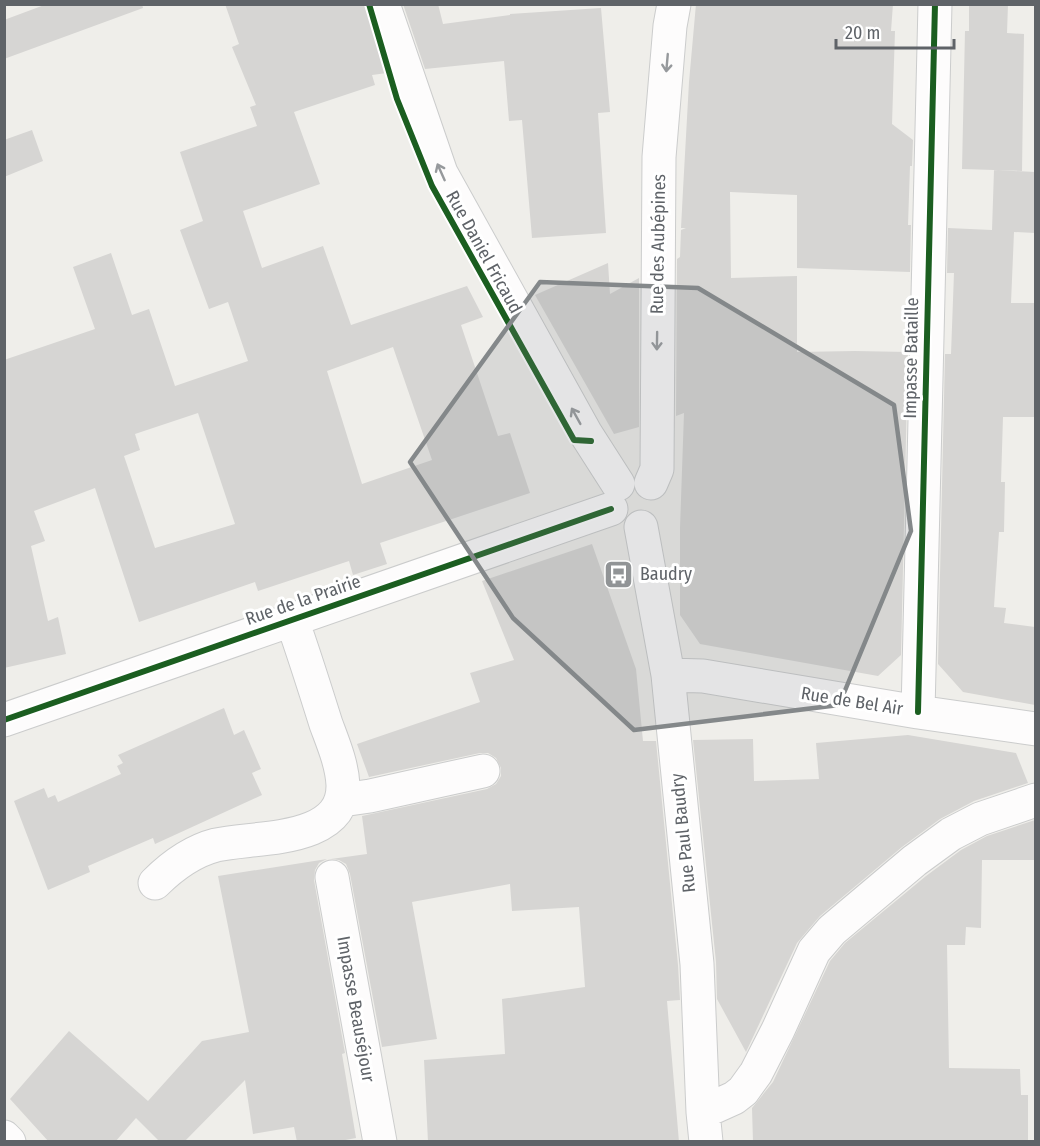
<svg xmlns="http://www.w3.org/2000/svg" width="1040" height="1146" font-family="'Fira Sans Condensed',sans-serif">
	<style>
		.building { fill: #d6d5d3; fill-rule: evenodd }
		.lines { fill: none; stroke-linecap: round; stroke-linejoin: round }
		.minor-casing { stroke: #cbcccc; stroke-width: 35 }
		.minor { stroke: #fdfcfc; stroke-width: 33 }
		.cycleway-casing { stroke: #fff; stroke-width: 10 }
		.cycleway { stroke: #1b5e20; stroke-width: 6 }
		.oneway { stroke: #96999c }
		.marked { fill: #84888a; fill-opacity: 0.2; stroke: #84888a; stroke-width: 4.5; stroke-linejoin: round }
		.labels { text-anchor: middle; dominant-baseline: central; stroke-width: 6; stroke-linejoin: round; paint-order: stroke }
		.street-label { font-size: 18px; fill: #5f6368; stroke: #fff }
		.poi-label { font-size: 18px; fill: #5f6368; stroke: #fff; text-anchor: start }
	</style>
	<rect width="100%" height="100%" fill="#efeeea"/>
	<path class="building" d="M47,4H142L143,8L4,59V20Z
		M225,4H365L387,73L372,75L375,85L294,112L320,184L243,211L262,268L323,246L351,325L467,286L483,317L461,325L498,436L510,433L530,493L380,543L387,564L353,575L349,561L258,591L255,582L139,622L95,488L34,511L45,541L31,546L48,621L58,617L66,654L4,668V360L95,329L73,267L111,253L132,315L149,309L175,386L248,361L228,302L209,309L180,230L203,221L180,152L257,126L250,107L256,105L232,47L239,44ZM393,347L432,460L362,484L327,371ZM198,413L235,524L155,548L124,456L140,450L135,434Z
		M403,4H438L443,24L510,15V14L601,8L610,112L598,113L606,233L532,238L522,120L509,121L504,61L425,69Z
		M696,4H893L891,31H895L892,124L913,140L912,166H910L908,225H911L910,272L797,268V195L730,192L731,278L797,276V352L855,351L908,352L901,655L878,676L700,644L680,615V528L684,413L676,416L677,259L680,257L681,230L686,228H681L683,190L689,82Z
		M969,4H1008L1007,33L1024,34L1022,171L962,169L965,31H969Z
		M32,130L43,161L4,177V140Z
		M994,170L1035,172V233L1014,232L1011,303H1035V417H1003L1001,482H1005L1004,532H999L994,607L1006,608L1004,623L1035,627V705L963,692L938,664L945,354H951L954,273H947L948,228L992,230Z
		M608,263L610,294L639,278V427L614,434L535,295Z
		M592,544L636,669L643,741H656L678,965L680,1000L667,1001L679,1142H428L424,1060L505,1054L502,999L585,987L579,907L512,911L510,884L412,902L437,1039L382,1047L350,874L346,864L339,860L331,859L367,854L362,816L487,789L496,784L501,776V768L496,758L488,753H480L369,777L357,744L480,702L470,673L514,660L482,581Z
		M224,708L234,735L244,730L261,769L252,773L262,795L155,844L153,838L88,866L90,872L48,890L14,801L44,788L48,798L55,795L58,802L121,774L117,766L123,763L118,755Z
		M908,735L1016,753L1028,783L974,801L940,819L902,847L820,916L797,943L746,1052L717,999L716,962L693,740L753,739L754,781L819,779L816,743Z
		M1035,820V860H982L981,928L966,927L965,945H947L949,1068L1020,1069L1021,1095H1028V1142H753L752,1108L773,1082L830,961L845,943L926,876L961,850L987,836Z
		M327,859L319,863L315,870L314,880L345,1053L342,1054L356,1138L335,1142H297L294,1127L253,1134L245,1080L184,1142H160L136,1118L115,1142H49L10,1099L69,1031L148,1101L202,1041L249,1032L218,876Z"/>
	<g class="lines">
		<defs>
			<path id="minor" d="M383,4L441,173L586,434L618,484
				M651,483L657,469L659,157L670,26L674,4
				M641,527L668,675L697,964L703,1112L706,1142
				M668,675L703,676L918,712L1036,729
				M918,712L935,4
				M4,720L611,509
				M342,800L370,796L483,771
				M332,877L380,1142
				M155,883C172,866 193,851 216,845C255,836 344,844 343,785C342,764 333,743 326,724C315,689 304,654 292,620
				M703,1112L734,1098L743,1091L756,1073L778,1030L814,951L832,930L914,861L951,834L980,819L1036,800
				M4,1137L9,1142"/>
		</defs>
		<use href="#minor" class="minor-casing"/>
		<use href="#minor" class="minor"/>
		<defs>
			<path id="cycleway" d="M369,4L397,99L432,186L574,440L591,441
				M918,712L935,4
				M4,720L611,509"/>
		</defs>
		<use href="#cycleway" class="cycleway-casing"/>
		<use href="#cycleway" class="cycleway"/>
	</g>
	<defs><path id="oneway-shaft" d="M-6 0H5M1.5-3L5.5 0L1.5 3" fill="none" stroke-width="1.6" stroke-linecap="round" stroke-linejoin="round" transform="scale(1.5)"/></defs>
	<g class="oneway">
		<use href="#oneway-shaft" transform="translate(667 63) rotate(95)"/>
		<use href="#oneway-shaft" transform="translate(441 172) rotate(-114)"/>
		<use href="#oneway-shaft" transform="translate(657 341) rotate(91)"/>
		<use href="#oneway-shaft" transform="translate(576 416) rotate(-119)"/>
	</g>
	<path class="marked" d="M540,282L698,288L894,405L911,531L839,705L634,730L513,618L410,462Z"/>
	<defs>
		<symbol id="bus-square" viewBox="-11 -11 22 22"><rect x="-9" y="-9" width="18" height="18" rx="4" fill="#919496" stroke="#fff"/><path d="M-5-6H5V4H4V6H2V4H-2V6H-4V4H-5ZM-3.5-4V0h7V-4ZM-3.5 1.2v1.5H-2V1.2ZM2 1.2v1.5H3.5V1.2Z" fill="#fff"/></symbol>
	</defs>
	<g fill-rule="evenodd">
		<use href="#bus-square" x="602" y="558" width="33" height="33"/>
	</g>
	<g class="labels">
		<g class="street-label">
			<text transform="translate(658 244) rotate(-89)">Rue des Aubépines</text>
			<text transform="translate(484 252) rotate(61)">Rue Daniel Fricaud</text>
			<text transform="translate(911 358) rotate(-89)">Impasse Bataille</text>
			<text transform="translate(303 600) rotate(-19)">Rue de la Prairie</text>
			<text transform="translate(852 701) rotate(9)">Rue de Bel Air</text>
			<text transform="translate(683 833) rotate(-96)">Rue Paul Baudry</text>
			<text transform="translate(356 1009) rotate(80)">Impasse Beauséjour</text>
		</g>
		<g class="poi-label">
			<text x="640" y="574">Baudry</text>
		</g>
	</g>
	<rect width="1040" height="1146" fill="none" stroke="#5f6368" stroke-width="12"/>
	<path d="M836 39v9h118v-9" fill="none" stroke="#5f6368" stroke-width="3"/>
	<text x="845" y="39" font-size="18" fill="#5f6368" stroke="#ffffff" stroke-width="4.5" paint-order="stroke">20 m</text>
</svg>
